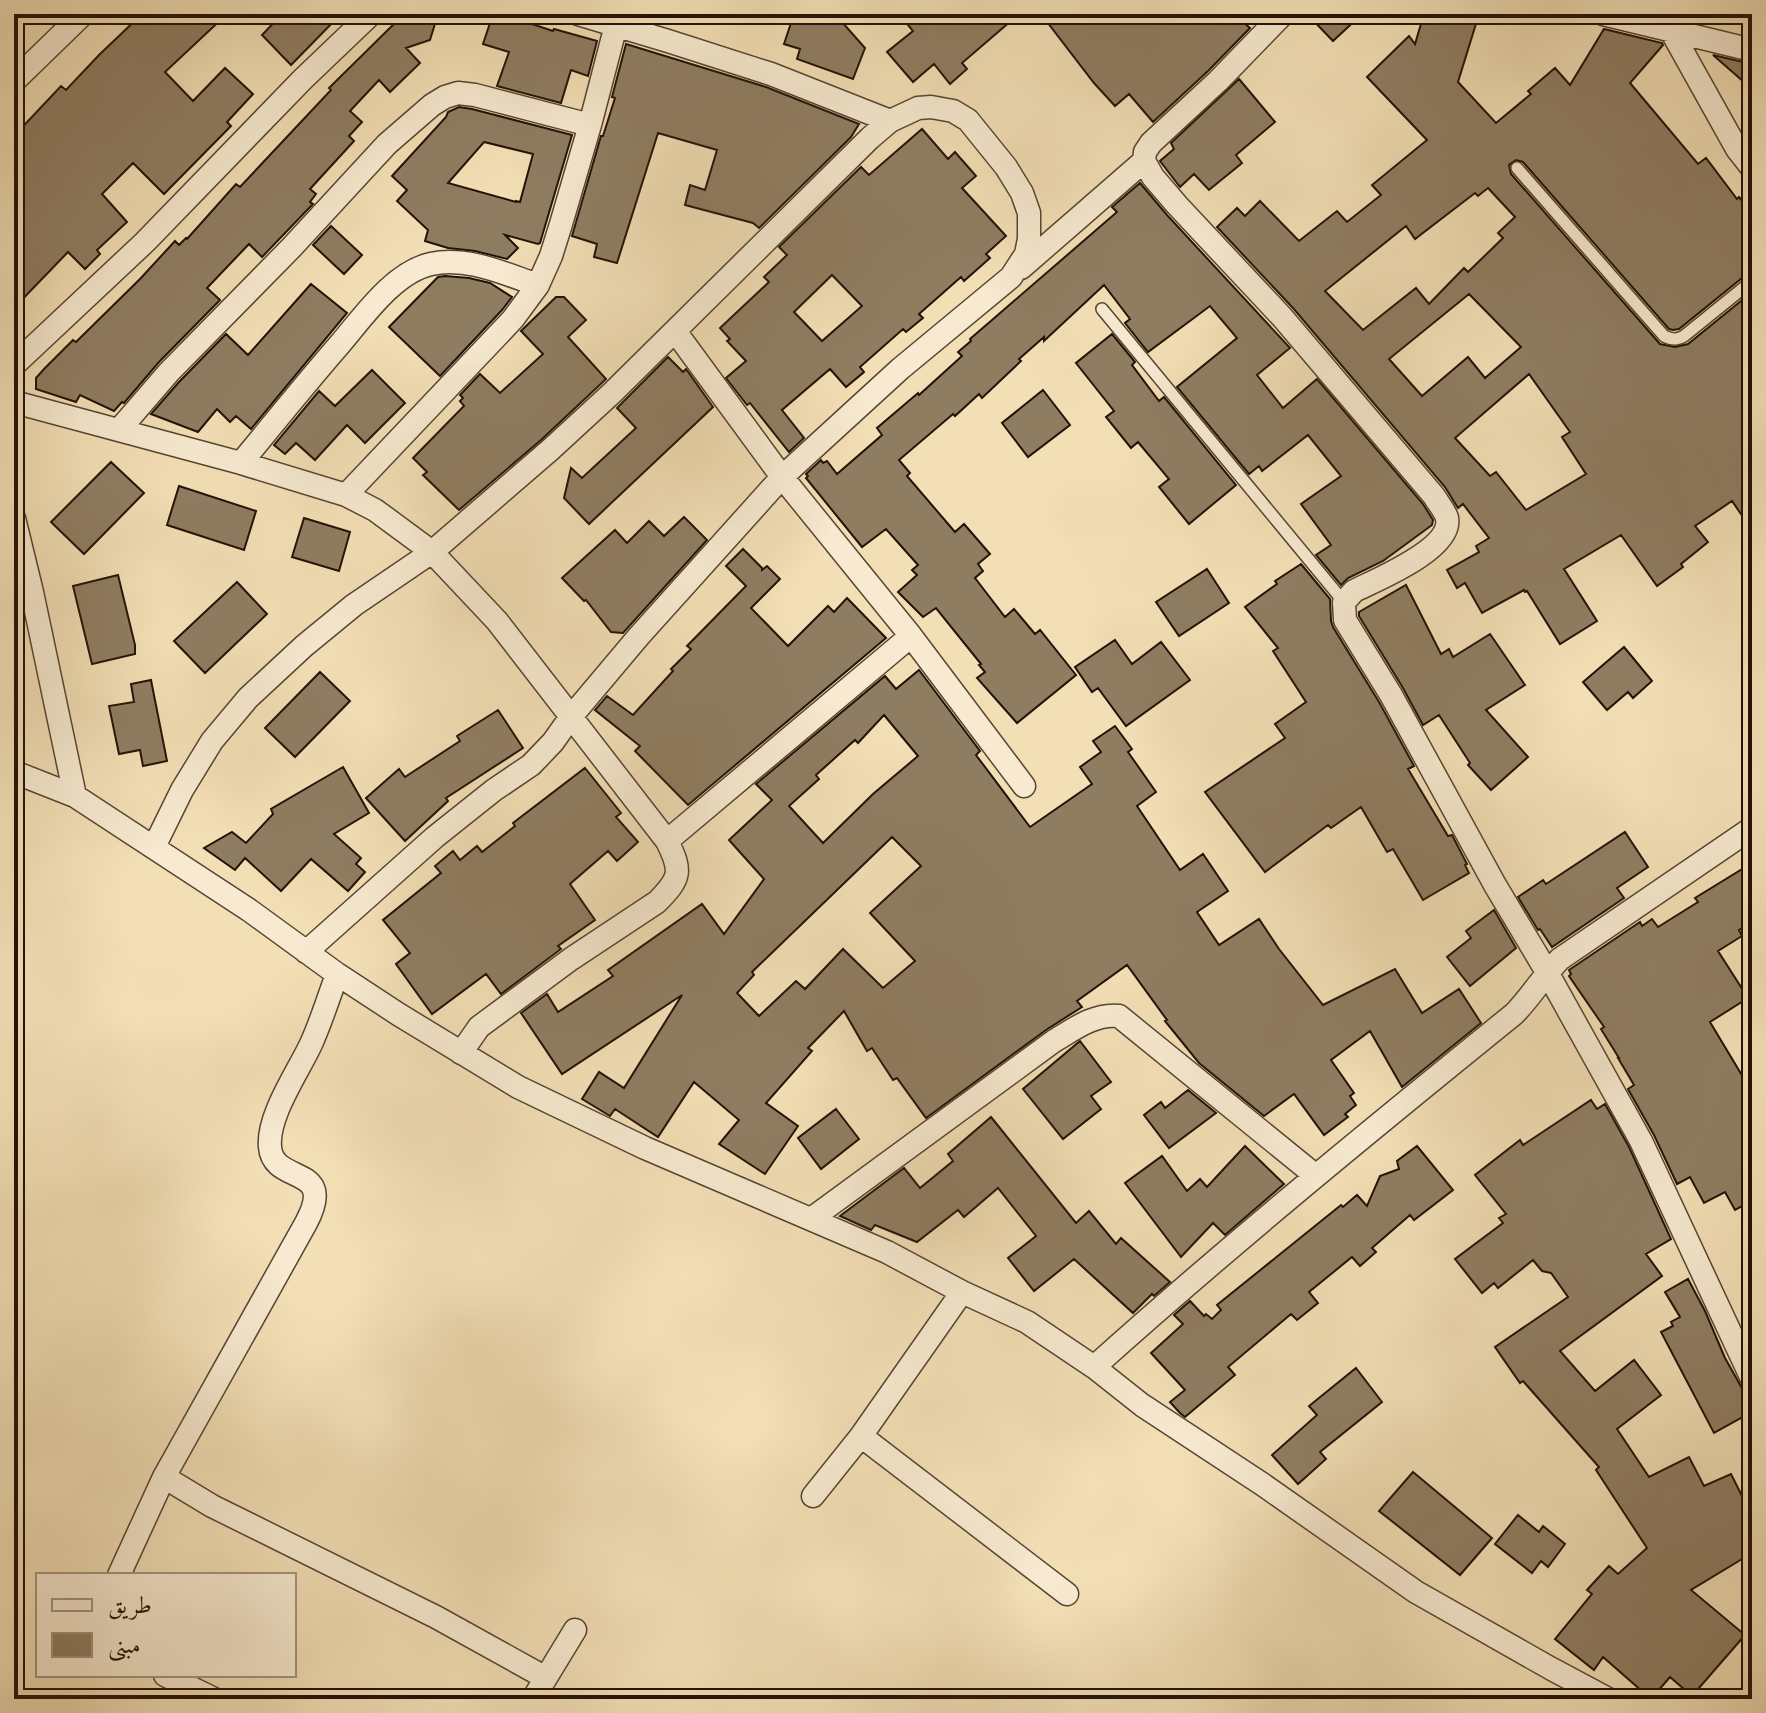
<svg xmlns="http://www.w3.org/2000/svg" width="1766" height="1713" font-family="'IM FELL DW Pica',Amiri,serif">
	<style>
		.building { fill: #8f7d62; stroke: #221207; stroke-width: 2; fill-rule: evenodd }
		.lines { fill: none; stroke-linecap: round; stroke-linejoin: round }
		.lane-casing { stroke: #564533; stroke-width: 14 }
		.street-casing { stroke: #564533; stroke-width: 25 }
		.lane { stroke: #f7ead0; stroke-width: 11 }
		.street { stroke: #f7ead0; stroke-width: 22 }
	</style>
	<rect width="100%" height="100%" fill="#f3dfb6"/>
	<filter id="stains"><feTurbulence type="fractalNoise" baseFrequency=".0025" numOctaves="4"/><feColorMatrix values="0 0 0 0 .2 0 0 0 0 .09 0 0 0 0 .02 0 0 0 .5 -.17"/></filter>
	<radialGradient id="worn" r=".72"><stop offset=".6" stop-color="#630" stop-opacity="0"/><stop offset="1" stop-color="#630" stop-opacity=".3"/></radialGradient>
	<path class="building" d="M142,14H227L165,72L193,101L225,68L253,94L227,122L231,126L164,194L133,163L102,194L127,222L97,250L100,254L85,269L68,252L14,308V136L61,86L66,90L100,54Z
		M282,14H341L291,65L262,35Z
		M404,14H438L430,40L406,48L420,63L390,92L379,80L350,111L362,122L349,136L354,141L310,189L316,194L310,202L313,204L262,257L249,244L207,288L220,300L159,362L124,403L122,402L114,411L80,395L76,402L36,389V378L45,368L73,340L76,342L140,279L175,241L179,245L186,238L187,239L236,184L240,187L331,90L329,88Z
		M493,14H502L553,31L554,29L597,41L588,76L571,70L561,103L497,86L509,52L483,44Z
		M794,14H835L865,48L853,79L797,59L800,49L784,44Z
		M899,14H1019L962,63L967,69L950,84L934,64L913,82L887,52L913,31Z
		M1041,14H1234L1250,28L1208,71L1153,122L1129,94L1115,106L1094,83Z
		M1307,14H1362L1333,41Z
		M1424,14H1479L1458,82L1496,123L1531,94L1528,91L1555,68L1570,85L1604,29L1662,43L1663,45L1630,83L1698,164L1706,158L1737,199L1739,197L1752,213V273L1747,274L1679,329L1673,330L1669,329L1523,162L1516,160L1509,165L1511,174L1660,344L1675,347L1688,344L1752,292V530L1732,501L1695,526L1708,542L1681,564L1683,567L1657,586L1621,535L1564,569L1597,621L1560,644L1527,591L1525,592L1524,590L1482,613L1465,583L1457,588L1447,570L1479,552L1476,546L1489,538L1463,504L1458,508L1445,487L1293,308L1217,227L1237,208L1245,216L1260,201L1299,241L1337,211L1347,222L1381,195L1372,185L1427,140L1367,77L1409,36L1415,44ZM1488,188L1515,217L1498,233L1503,238L1468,272L1464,268L1429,304L1416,288L1363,330L1325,291L1406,226L1415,239L1475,193L1478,196ZM1469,294L1521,347L1485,378L1468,357L1422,396L1389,359ZM1529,374L1570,432L1562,437L1586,474L1526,510L1496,472L1490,476L1455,438Z
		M626,44L766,87L859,124L851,137L759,228L753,223L685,205L690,185L705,190L717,150L658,133L617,263L594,257L597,244L572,236L601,136H603L615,98L612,97Z
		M1713,55L1752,64V89Z
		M1239,79L1275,122L1236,155L1242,163L1209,190L1194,174L1180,187L1160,161L1174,149L1171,143Z
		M459,107L472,109L572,135L540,243L538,244L505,235L518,248L507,259L475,251L448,248L425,241L428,230L397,201L407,190L392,176L446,117L448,112ZM484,142L533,154L520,202L516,201V202L448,183Z
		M922,129L948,159L955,152L976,176L962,188L1006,236L986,254L990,258L964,281L961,277L919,314L923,318L906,332L903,329L860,367L864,372L846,387L830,369L782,410L804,438L789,452L750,403L747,405L726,378L746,361L727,341L730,339L720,328L769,282L764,277L787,255L779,247L861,167L869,175ZM832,275L862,306L822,341L794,312Z
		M1140,183L1167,215L1290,348L1257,375L1283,408L1317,379L1423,504L1433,520L1432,525L1383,561L1348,578L1341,585L1316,555L1331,545L1301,504L1341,476L1308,435L1262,471L1259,466L1249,474L1177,387L1237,338L1210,306L1148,352L1125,323L1130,319L1104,285L1044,341V337L1019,359L1021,361L982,398L979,394L955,416L953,414L899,460L910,473L907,476L955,532L964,524L990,554L978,564L983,571L975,578L1005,617L1014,609L1035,634L1040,630L1076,675L1017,723L977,678L985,672L979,665L981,664L936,608L923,617L898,592L917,575L912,570L918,565L886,529L862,547L806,478L808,476L806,474L821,460L823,463L827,461L837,474L882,435L877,428L918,393L919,395L962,356L958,352L971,341L970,339L1117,212L1112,207Z
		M331,226L362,255L344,274L313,245Z
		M445,276L469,278L490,283L512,297L502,310L440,376L389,327L438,277Z
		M311,284L347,313L251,429L236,416L230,422L217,409L198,432L151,414L179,382L226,334L248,355Z
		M556,297H564L586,320L568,337L606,379L541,440L459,510L423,475L427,472L413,458L464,406L460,401L463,398L460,395L480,374L500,393L543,354L521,331Z
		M1112,334L1135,362L1132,365L1159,401L1164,397L1236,485L1189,524L1159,487L1169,479L1138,442L1131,448L1106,417L1114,411L1076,363Z
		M668,357L683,372L686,369L713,407L589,524L564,498L571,468L582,478L636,428L617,408Z
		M372,370L405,403L365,443L347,425L315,460L296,443L285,454L274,445L319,391L335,406Z
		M1043,390L1070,425L1028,457L1002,423Z
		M111,462L144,493L84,554L51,522Z
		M179,486L256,511L244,550L167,525Z
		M684,517L707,540L623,633L611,632L586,600L584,601L562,578L615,530L627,543L649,521L664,536Z
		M304,518L350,532L339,571L292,557Z
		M743,549L762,568V570L767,566L780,579L751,608L788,646L828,606L834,612L847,598L886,638L688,805L635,751L640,746L595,710L607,696L633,715L673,671L671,669L691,649L687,646L746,586L726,566Z
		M1301,564L1330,599L1331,621L1333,627L1379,702L1414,766L1408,769L1448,836L1452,835L1467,864L1465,865L1469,873L1423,900L1393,849L1387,852L1361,807L1331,828L1328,825L1265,872L1205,792L1285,738L1275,724L1306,702L1273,651L1278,648L1245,607L1277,584L1275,581Z
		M1207,569L1229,603L1179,636L1156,602Z
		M118,575L135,645V654L92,664L73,586Z
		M237,582L267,614L205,673L174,641Z
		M1406,585L1441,654L1449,649L1453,657L1490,634L1525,685L1486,710L1528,757L1491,790L1468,765L1470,763L1439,715L1423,725L1403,688L1359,616V612Z
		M1115,640L1132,664L1161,642L1190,680L1126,726L1098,688L1092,692L1075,667Z
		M1624,647L1652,681L1633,698L1628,692L1607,710L1583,682Z
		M919,670L980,751L976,755L1030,827L1092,784L1080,767L1101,752L1093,741L1115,726L1132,749L1128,752L1156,792L1137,806L1180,870L1203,854L1228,891L1197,912L1219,945L1259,919L1279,949L1323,1005L1395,969L1422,1013L1459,989L1481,1023L1402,1087L1370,1031L1331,1060L1354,1093L1350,1096L1356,1105L1345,1114L1348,1117L1324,1135L1294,1094L1264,1116L1199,1063L1165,1021L1167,1020L1127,965L1077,1001L1082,1007L1046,1030L926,1118L897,1078L893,1080L872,1048L867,1051L844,1011L808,1048L812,1051L766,1103L798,1126L765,1174L719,1144L739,1120L694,1082L658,1137L615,1109L610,1116L582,1099L599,1072L624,1088L682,995L562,1074L521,1013L547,994L558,1012L613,976L608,970L702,904L724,934L764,879L729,840L772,800L756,784L885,676L896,689ZM884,715L918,756L873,794L823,843L789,806L819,779L816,775L855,740L858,743ZM892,837L921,866L870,913L915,961L883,988L843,949L805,989L796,981L759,1016L737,993L754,975L752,972Z
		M320,672L350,701L295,757L265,728Z
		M151,680L167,761L143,766L140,750L119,754L109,706L134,702L131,684Z
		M498,710L523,748L446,798L448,801L405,841L366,798L399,769L405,777L460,741L457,736Z
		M343,767L369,813L334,834L361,858L356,864L365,872L348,891L311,859L281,891L245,858L235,870L204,848L232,832L246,843L273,814L271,809Z
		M585,768L621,813L616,817L638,842L617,861L608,851L570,884L595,920L558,946L561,949L501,994L486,974L432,1014L396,964L410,953L383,920L441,873L435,866L453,851L460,860L477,846L482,852L515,826L513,823Z
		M1625,832L1648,867L1617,888L1624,898L1552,947L1540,929L1538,930L1518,897L1543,880L1546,884Z
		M1752,863V922L1739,930L1742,936L1718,951L1748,998L1710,1022L1752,1092V1201L1735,1210L1725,1192L1704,1203L1690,1177L1677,1184L1654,1135L1628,1089L1634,1085L1618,1058H1619L1601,1029L1604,1027L1569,976L1571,974L1569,970L1640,922L1642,926L1652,919L1658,927L1698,902L1695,898Z
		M1494,910L1516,948L1470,986L1447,957L1471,938L1466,931Z
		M1080,1041L1111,1082L1091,1096L1101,1109L1063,1139L1023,1089Z
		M1188,1090L1216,1113L1169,1148L1144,1115L1161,1102L1165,1108Z
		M1591,1100L1597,1109L1605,1104L1629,1147L1671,1239L1646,1254L1662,1276L1560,1351L1595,1391L1634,1360L1661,1395L1617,1429L1649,1477L1689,1457L1704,1486L1731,1474L1752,1516V1553L1691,1590L1745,1635L1692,1696L1670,1677L1651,1699L1603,1657L1594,1670L1555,1639L1592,1594L1587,1590L1609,1566L1618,1574L1647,1548L1596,1470L1599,1467L1523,1381L1520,1383L1495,1347L1568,1297L1551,1273L1542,1271L1533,1260L1498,1288L1494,1283L1482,1293L1455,1259L1503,1223L1499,1218L1506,1214L1475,1175L1520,1140L1523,1145Z
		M836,1109L859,1139L821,1169L798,1138Z
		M991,1117L1076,1223L1089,1211L1116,1244L1121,1238L1170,1282L1154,1296L1152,1294L1133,1313L1074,1259L1034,1291L1008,1258L1036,1236L998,1188L964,1217L958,1210L917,1242L875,1225L871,1230L840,1216L904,1168L920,1188L953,1161L948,1154Z
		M1245,1146L1284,1184L1225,1235L1213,1223L1181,1257L1125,1183L1162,1156L1187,1191L1200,1179L1207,1187Z
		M1417,1146L1453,1190L1414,1220L1410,1215L1372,1248L1376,1252L1360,1266L1352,1257L1309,1292L1318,1303L1297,1320L1291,1314L1228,1367L1235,1375L1185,1417L1180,1413L1170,1402L1185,1390L1151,1353L1183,1324L1174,1315L1190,1301L1204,1316L1206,1314L1212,1319L1221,1310L1217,1305L1341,1205L1343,1207L1357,1195L1367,1206L1380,1176L1399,1169L1397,1161Z
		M1688,1279L1705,1311L1725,1358L1752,1406V1412L1714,1433L1661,1332L1673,1326L1671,1322L1680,1317L1665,1292Z
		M1356,1368L1382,1402L1320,1452L1326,1459L1298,1484L1272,1455L1317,1415L1309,1406Z
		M1413,1472L1492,1538L1460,1575L1379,1511Z
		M1518,1515L1539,1532L1543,1526L1565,1544L1548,1567L1541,1561L1532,1573L1495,1544Z"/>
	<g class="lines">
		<defs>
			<path id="lane" d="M1517,168L1664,336C1672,340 1677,340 1684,336L1752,281
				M1102,309L1344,602"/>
			<path id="street" d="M578,14L668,41L771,74L890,121
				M1283,14L1218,81L1151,143L1145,152L1144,161L1153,177L1177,205L1282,317L1434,496C1438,503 1445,511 1447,518C1453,549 1376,580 1354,591L1344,602L1345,620L1391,695L1495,885L1547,972L1641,1141L1752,1379
				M1603,14L1752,50
				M1670,29L1737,149L1752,168
				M14,81L83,14
				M1021,268L1144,161
				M675,331L782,477L911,636
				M14,365L145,242L303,79L371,14
				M14,402L241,463L346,495L375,510L432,552L497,621L667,841C682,871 681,878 657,902L571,959L479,1027L461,1053
				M119,430L169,372L291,248L387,144L432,105L445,97L458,93L475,95L590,125
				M241,463C274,423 306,383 340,344C363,317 394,272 431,264C467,256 505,274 538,285
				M346,495L513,319L538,285L551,256L561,224L590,125L616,25
				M14,518L32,592L75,796
				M14,772L75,796L249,910L337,974L398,1014L518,1087L645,1148L887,1252L962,1292L1027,1322L1094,1367L1142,1405L1262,1484L1416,1592L1550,1668L1608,1699
				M667,841L911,636L1024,786
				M154,847L182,790L212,741L248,698L304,646L354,605L432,552L550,450L613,392L870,138L890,121L918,108L931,107L953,111L968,120L1006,167L1022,193L1029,213V239L1026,254L1011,277L900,369L782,477L639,636L570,718L553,742L531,765L494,790L435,837L306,952
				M811,1219L1054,1041C1074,1029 1095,1013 1119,1016L1316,1176
				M1094,1367C1230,1245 1372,1129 1514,1014C1531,997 1543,976 1560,959L1752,828
				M861,1436L1067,1594
				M164,1477L306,1223C338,1163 273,1186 270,1147C267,1116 298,1072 311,1044C321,1022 329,997 337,974
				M813,1496L861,1436L962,1292
				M119,1575L164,1477L212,1506L436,1617L546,1678
				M165,1675L214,1699
				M533,1699L575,1630"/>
		</defs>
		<use href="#lane" class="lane-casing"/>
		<use href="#street" class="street-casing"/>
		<use href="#lane" class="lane"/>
		<use href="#street" class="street"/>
	</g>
	<rect width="1766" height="1713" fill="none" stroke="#f3dfb6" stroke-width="48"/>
	<rect x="16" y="16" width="1734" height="1681" fill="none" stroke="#221207" stroke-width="4"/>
	<rect x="24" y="24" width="1718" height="1665" fill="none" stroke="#221207" stroke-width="2"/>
	<rect x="36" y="1573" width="260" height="104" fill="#f7ead0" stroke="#a29480" stroke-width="2"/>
	<rect x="52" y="1599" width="40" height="12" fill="#f7ead0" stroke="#a29480" stroke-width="2"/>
	<text x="108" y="1613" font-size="24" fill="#221207">طريق</text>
	<rect x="52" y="1633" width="40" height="24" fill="#8f7d62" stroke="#a29480" stroke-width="2"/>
	<text x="108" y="1653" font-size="24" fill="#221207">مبنى</text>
	<rect width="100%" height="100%" filter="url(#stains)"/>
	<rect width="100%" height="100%" fill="url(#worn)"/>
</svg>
